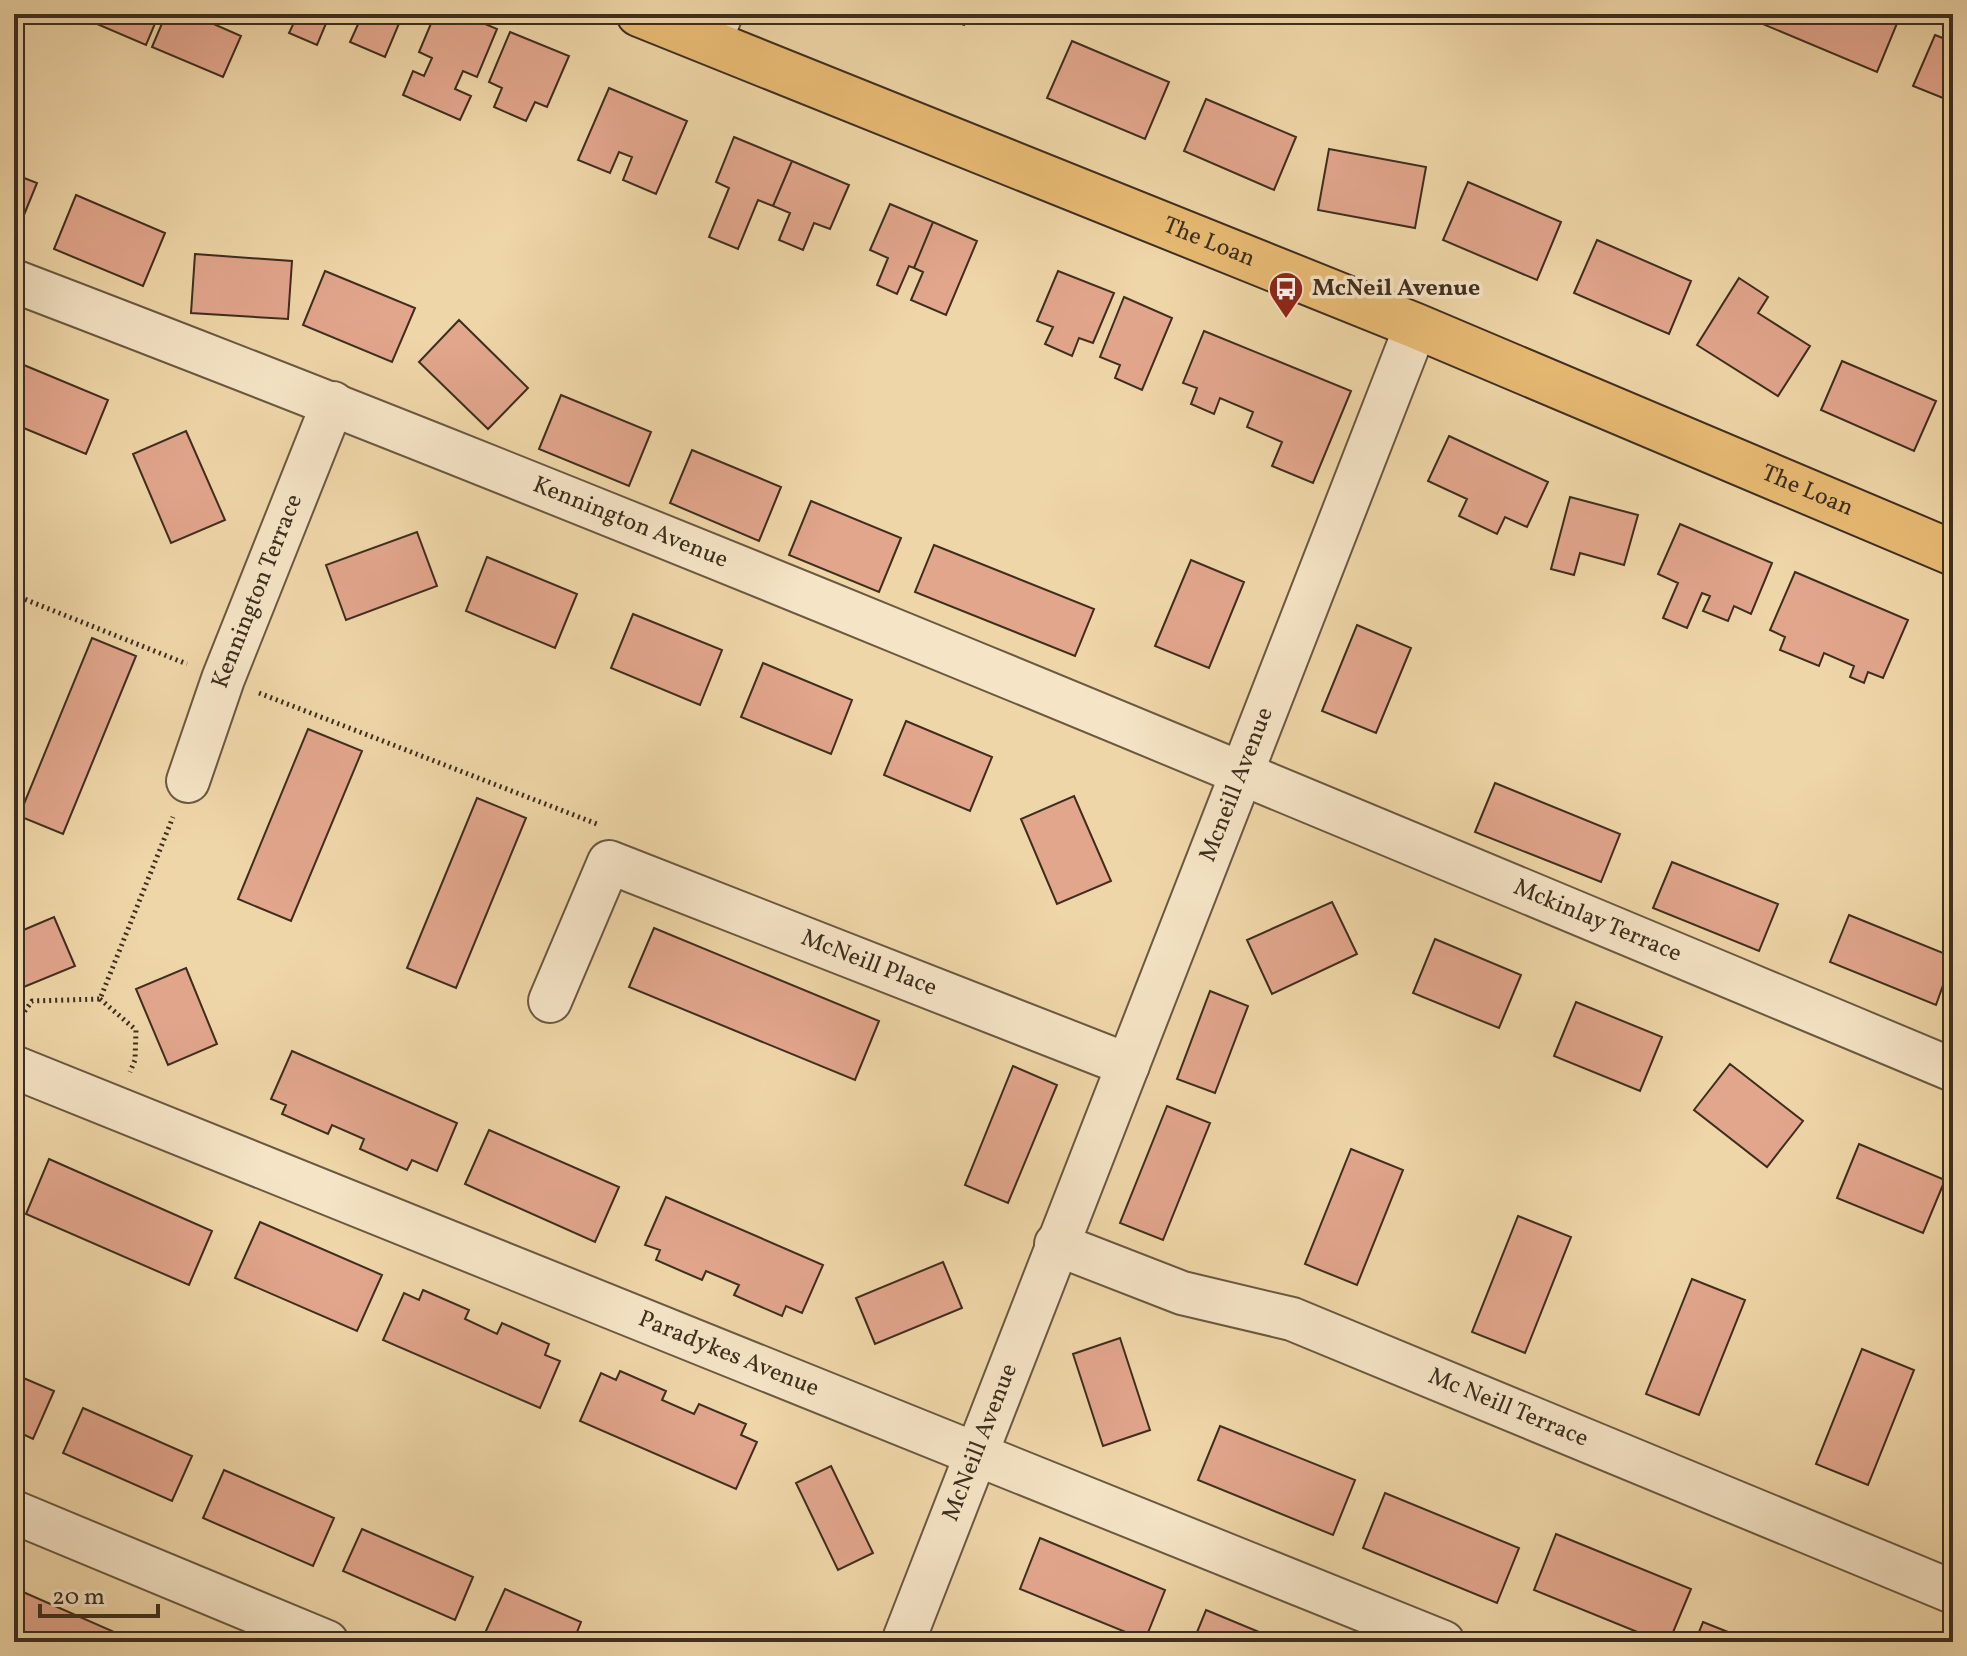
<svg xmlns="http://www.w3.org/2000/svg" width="1967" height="1656" font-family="Vollkorn,serif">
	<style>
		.building { fill: #e2a68d; stroke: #3e2e1e; stroke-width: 2 }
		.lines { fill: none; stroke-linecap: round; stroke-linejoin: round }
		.minor-casing { stroke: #6a5840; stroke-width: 46 }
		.major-casing { stroke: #3e2e1e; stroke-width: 48 }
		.path { stroke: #3e2e1e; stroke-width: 5; stroke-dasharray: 2 4; stroke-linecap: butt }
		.minor { stroke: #f5e4c6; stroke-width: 42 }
		.major { stroke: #e8bb74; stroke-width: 44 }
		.labels { text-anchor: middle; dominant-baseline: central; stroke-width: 7; stroke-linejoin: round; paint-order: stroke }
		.street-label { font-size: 24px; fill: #3e2e1e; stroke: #f5e4c6 }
		.poi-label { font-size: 24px; font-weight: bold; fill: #3e2e1e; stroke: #f5e4c6; text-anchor: start }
	</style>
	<rect width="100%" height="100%" fill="#efd6a8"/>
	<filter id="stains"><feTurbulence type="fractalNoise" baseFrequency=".0025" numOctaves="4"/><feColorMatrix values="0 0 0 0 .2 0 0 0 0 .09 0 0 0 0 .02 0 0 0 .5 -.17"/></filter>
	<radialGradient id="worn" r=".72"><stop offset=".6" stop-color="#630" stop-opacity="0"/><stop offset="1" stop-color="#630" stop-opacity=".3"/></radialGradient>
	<path class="building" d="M93,14H159L146,45L90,21Z
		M166,14H191L241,36L223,77L152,47Z
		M298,14H330L317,45L289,33Z
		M345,14H403L385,57L350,42L360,20Z
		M435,14H462L497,29L477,77L463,71L455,89L471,96L460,120L403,95L413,71L424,76L432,58L419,52Z
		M938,14H969L964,25Z
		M1747,14H1881L1898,21L1877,72L1746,17Z
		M510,32L569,56L547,107L535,102L526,121L494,107L502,88L489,82Z
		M1935,35L1953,42V102L1913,86Z
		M1072,41L1169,82L1145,139L1047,98Z
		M609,88L687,121L656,194L623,180L632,157L619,152L610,173L578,160Z
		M1206,99L1296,137L1274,190L1184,151Z
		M734,137L792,161L773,206L758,200L738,249L709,237L729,188L716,182Z
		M1329,149L1426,167L1415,228L1318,210Z
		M792,161L849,185L830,229L814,223L803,250L779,240L790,213L773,206Z
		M14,174L37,183L15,237L14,236Z
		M1468,182L1561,222L1537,280L1443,240Z
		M76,195L165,233L143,286L54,249Z
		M890,204L933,222L914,268L909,266L897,294L877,285L888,258L870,250Z
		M933,222L977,241L946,315L911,300L923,272L914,268Z
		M1597,240L1691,281L1669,334L1574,293Z
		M195,254L292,261L288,319L191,313Z
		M325,271L415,308L392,362L303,325Z
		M1058,271L1114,293L1093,343L1079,338L1072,356L1045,344L1053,327L1037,321Z
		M1739,278L1768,297L1758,313L1810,346L1778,396L1697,345Z
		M1124,297L1172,318L1142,390L1115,378L1120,365L1100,357Z
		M459,320L528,388L488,429L419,362Z
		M1204,331L1351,391L1313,483L1272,466L1282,442L1247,427L1253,412L1220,398L1214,414L1191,404L1197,388L1183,383Z
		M1842,361L1936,401L1914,451L1821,410Z
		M19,363L108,400L86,454L14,424V375Z
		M561,395L651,432L629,486L539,449Z
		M186,431L225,520L171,543L133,454Z
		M1449,436L1548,482L1527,527L1505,517L1497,534L1459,516L1467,499L1428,481Z
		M692,450L781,487L759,541L670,503Z
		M1570,497L1638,515L1624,565L1580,553L1574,575L1551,569Z
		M811,501L901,538L879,592L789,555Z
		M1680,524L1772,563L1751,614L1734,606L1728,621L1703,611L1710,596L1702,593L1687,628L1663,618L1678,583L1658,574Z
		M417,532L437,586L346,620L326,565Z
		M934,545L1094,609L1075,656L915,592Z
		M487,557L577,594L555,648L466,611Z
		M1191,560L1244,582L1209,668L1155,646Z
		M1795,572L1908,620L1883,678L1868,672L1864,683L1850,677L1854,666L1824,653L1819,666L1780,650L1785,637L1770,630Z
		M633,614L722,650L700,705L611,668Z
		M1357,625L1411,648L1376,733L1322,711Z
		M92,638L136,656L63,834L19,816Z
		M763,663L852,700L831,754L741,717Z
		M906,721L992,757L970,811L884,775Z
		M308,729L362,751L291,921L238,899Z
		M1495,783L1620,834L1601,882L1475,832Z
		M1074,796L1111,881L1057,904L1021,819Z
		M477,798L526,818L456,988L407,968Z
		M1672,862L1778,904L1759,951L1653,908Z
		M1332,902L1357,954L1272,994L1247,940Z
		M1849,915L1953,957L1936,1005L1830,962Z
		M54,917L75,966L14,991V934Z
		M654,928L879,1021L855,1080L629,987Z
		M1435,939L1521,975L1499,1028L1413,993Z
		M186,968L217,1044L168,1065L136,989Z
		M1210,991L1248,1006L1215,1093L1177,1079Z
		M1576,1002L1662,1037L1640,1091L1554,1056Z
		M292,1051L457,1123L437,1171L412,1160L407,1170L360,1149L364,1139L332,1125L328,1134L282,1114L286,1105L271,1099Z
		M1730,1064L1803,1121L1767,1167L1694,1110Z
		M1013,1066L1057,1085L1008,1203L965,1185Z
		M1167,1106L1210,1123L1163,1240L1120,1223Z
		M489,1130L619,1187L595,1242L465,1184Z
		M1859,1144L1945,1180L1923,1233L1837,1198Z
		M1351,1149L1403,1170L1357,1285L1305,1264Z
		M49,1159L212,1231L189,1285L26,1214Z
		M666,1197L823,1265L802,1313L786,1306L782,1316L734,1295L739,1285L706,1271L702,1280L656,1260L660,1250L645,1245Z
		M1518,1216L1571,1237L1525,1353L1472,1332Z
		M260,1222L382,1275L357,1331L235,1278Z
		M943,1262L962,1308L875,1344L856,1298Z
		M1692,1279L1745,1300L1699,1415L1646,1394Z
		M423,1290L469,1310L465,1319L497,1334L502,1323L549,1344L545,1355L560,1361L540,1408L383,1340L404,1293L419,1300Z
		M1120,1338L1150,1430L1103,1446L1073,1354Z
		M1862,1349L1914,1370L1868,1485L1816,1464Z
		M620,1371L666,1391L662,1400L694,1414L699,1404L746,1424L741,1435L757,1442L736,1489L580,1421L601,1373L616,1380Z
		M14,1374L54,1391L33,1439L14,1430Z
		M83,1408L192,1456L172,1501L63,1453Z
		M1220,1426L1355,1480L1333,1535L1198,1480Z
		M831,1466L873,1553L838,1570L796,1483Z
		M224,1470L334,1518L313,1566L203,1518Z
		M1385,1493L1519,1548L1497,1603L1363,1548Z
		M362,1529L473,1577L455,1620L343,1571Z
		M1556,1534L1691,1589L1669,1642H1662L1534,1590Z
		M1040,1538L1165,1590L1145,1640L1020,1589Z
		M14,1588L128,1638L133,1642H26L14,1637Z
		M505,1589L581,1622L573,1642H505L485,1633Z
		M1206,1610L1283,1642H1193Z
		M1703,1622L1753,1642H1695Z"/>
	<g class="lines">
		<defs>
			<g id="minor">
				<path d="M710,42L721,14"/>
				<path id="s1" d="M14,281C666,530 1309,801 1953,1070"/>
				<path id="s2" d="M188,781L223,679L333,403"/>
				<path id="s3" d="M550,1001L609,862L1128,1065"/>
				<path id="s4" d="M14,1067L1443,1642"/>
				<path id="s5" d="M1056,1244L1182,1293L1292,1319L1953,1592"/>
				<path d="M14,1512L327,1642"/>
				<path id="s6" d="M903,1642L1416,326"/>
			</g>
			<g id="major">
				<path id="s7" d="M639,14L1416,326L1953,553"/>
			</g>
		</defs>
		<use href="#minor" class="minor-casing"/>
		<use href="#major" class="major-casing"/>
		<path class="path" d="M14,595L187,664
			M259,693L597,824
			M100,999L136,1030L135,1060L130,1072
			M14,1026L32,1001L100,999L173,817"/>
		<use href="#minor" class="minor"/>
		<use href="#major" class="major"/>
	</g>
	<defs>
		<symbol id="bus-pin" viewBox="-11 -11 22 30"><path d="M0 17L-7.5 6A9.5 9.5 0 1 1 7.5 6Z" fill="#8f2418" stroke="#f5e4c6"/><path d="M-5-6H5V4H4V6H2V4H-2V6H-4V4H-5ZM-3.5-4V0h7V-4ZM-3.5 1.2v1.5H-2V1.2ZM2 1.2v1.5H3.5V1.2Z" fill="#fff"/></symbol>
	</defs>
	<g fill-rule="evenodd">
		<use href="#bus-pin" x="1266" y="269" width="40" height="54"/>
	</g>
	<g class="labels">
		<g class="street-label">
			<text stroke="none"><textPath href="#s7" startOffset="614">The Loan</textPath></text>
			<text stroke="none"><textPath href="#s7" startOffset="1262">The Loan</textPath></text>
			<text stroke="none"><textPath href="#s1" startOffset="662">Kennington Avenue</textPath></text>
			<text stroke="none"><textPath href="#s2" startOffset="202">Kennington Terrace</textPath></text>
			<text stroke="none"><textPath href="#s6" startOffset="920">Mcneill Avenue</textPath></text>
			<text stroke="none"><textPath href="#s1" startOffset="1708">Mckinlay Terrace</textPath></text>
			<text stroke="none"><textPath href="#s3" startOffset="430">McNeill Place</textPath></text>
			<text stroke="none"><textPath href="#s4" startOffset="770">Paradykes Avenue</textPath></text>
			<text stroke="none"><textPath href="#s5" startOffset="482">Mc Neill Terrace</textPath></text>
			<text stroke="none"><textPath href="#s6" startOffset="214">McNeill Avenue</textPath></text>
		</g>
		<g class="poi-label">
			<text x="1312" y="289">McNeil Avenue</text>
		</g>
	</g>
	<rect width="1967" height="1656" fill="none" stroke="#efd6a8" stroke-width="48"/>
	<rect x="16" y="16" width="1935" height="1624" fill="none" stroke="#3e2e1e" stroke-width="4"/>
	<rect x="24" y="24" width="1919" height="1608" fill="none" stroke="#3e2e1e" stroke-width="2"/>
	<path d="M40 1604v12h118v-12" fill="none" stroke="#3e2e1e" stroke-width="4"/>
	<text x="52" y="1604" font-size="24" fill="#3e2e1e" stroke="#f5e4c6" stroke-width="6" paint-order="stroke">20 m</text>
	<rect width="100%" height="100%" filter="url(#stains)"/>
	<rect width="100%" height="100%" fill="url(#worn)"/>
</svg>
